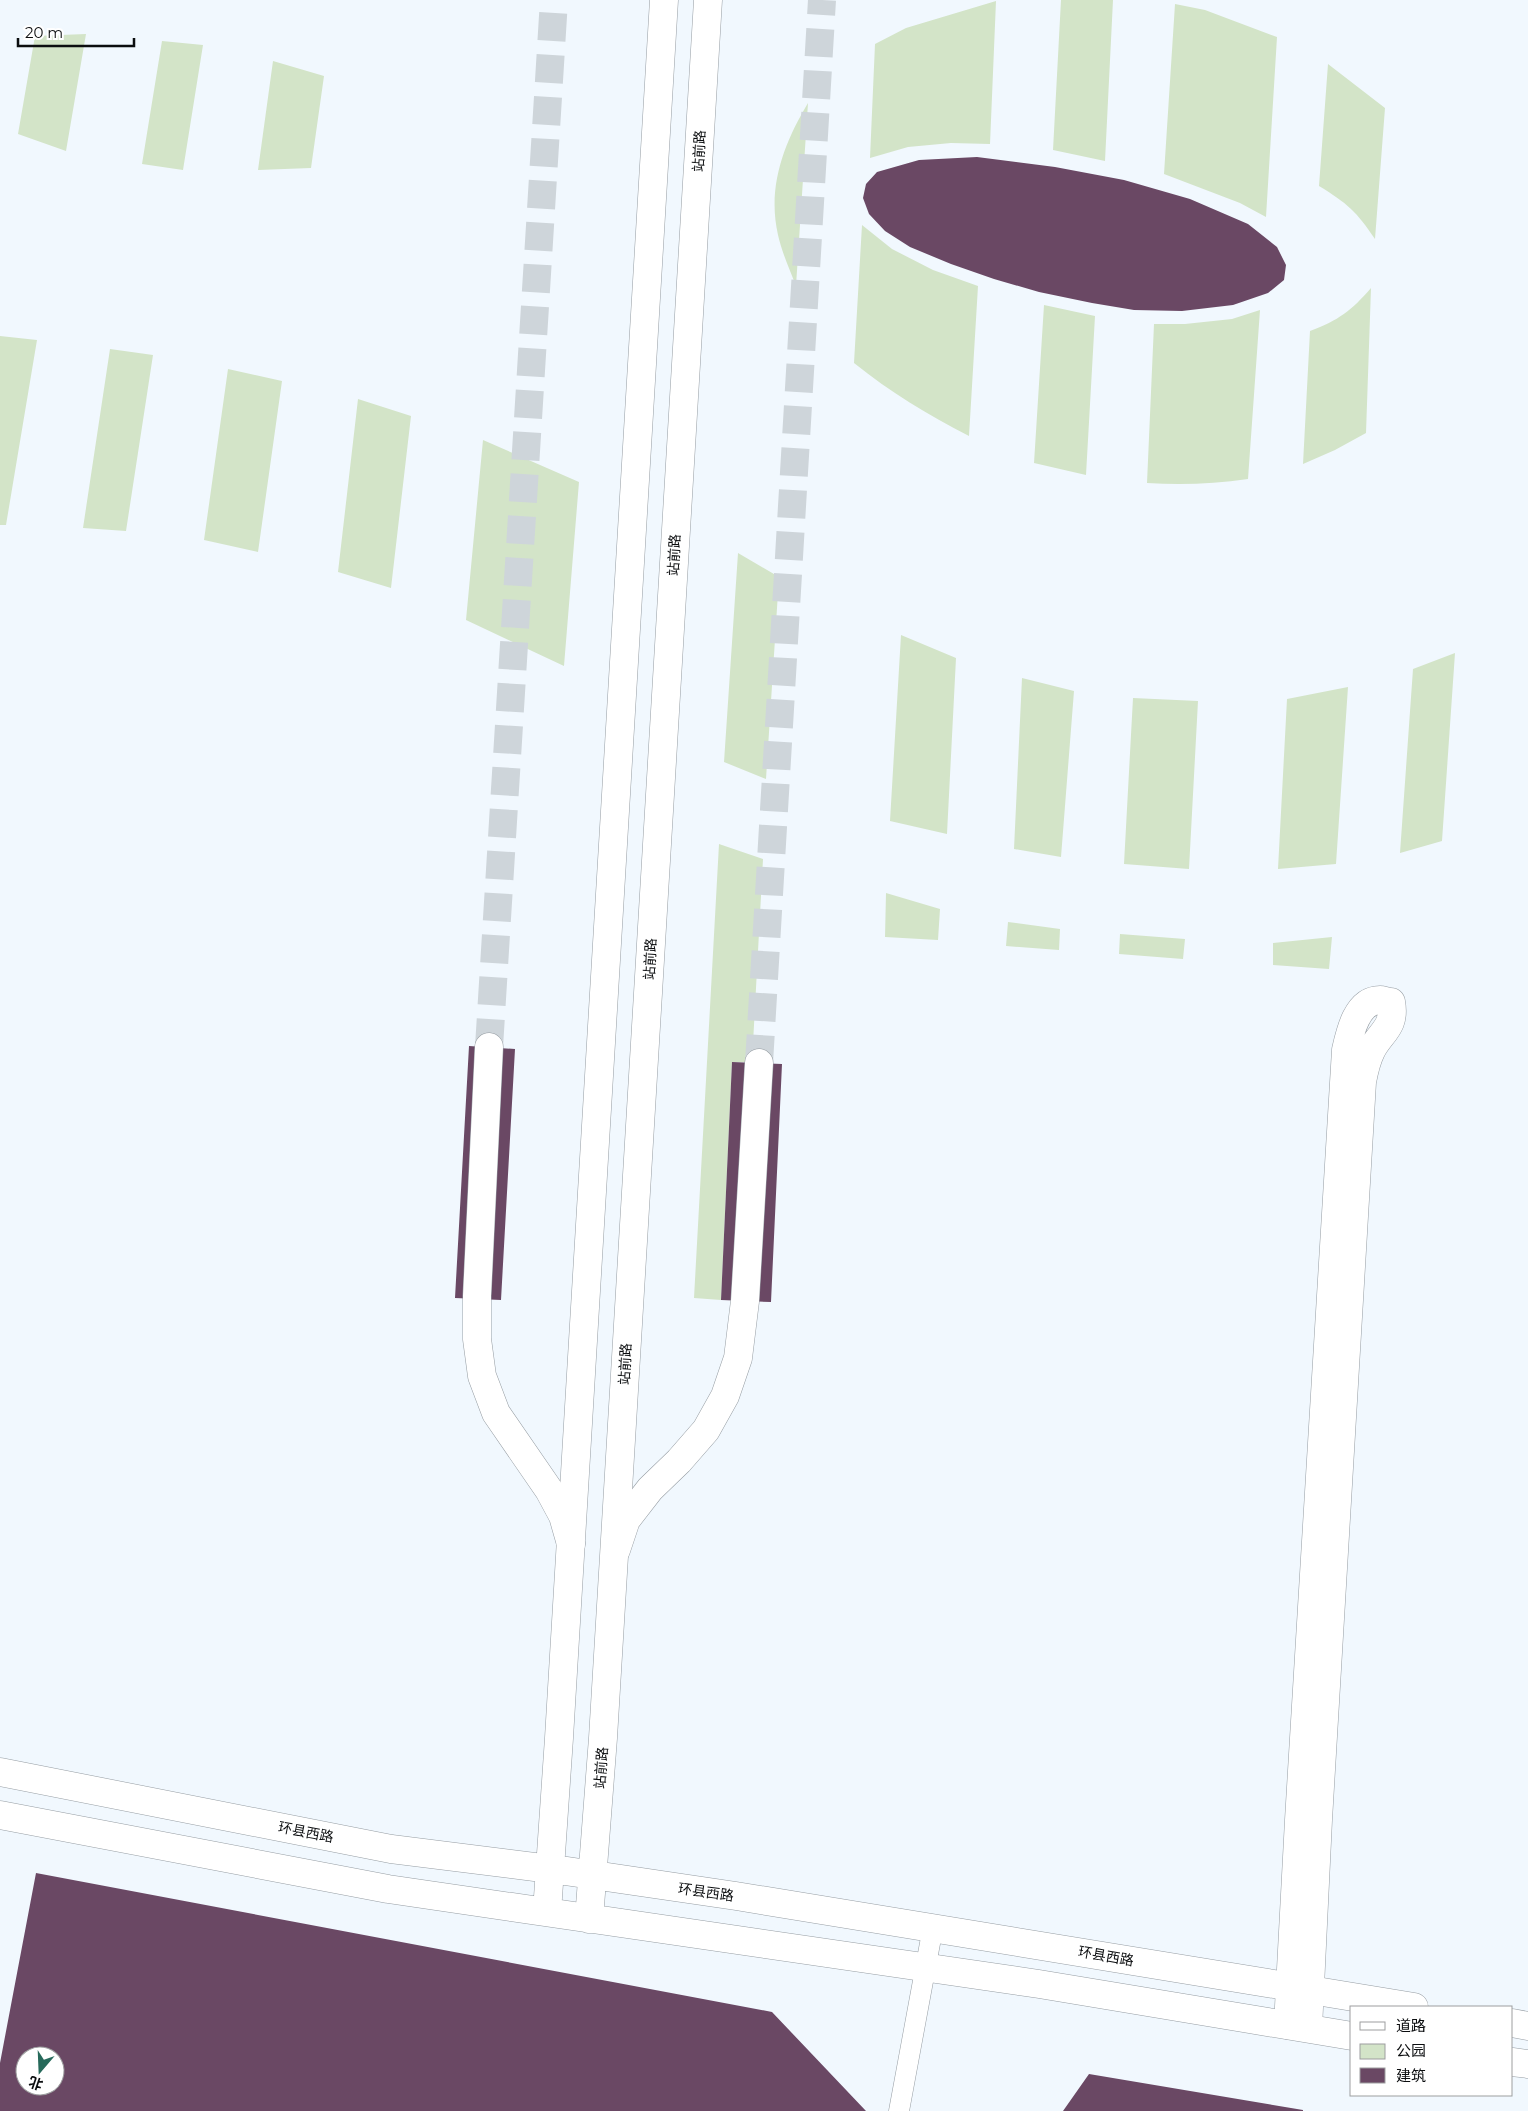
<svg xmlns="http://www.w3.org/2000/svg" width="1528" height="2111" font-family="Montserrat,'Noto Sans SC',sans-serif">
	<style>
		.green { fill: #d3e4c8 }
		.building { fill: #6a4864; fill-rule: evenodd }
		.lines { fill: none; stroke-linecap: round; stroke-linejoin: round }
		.minor-tunnel { stroke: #ced5da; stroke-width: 28; stroke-dasharray: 28 14; stroke-linecap: butt }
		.service-casing { stroke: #969da3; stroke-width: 21 }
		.minor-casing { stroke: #969da3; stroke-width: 29 }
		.tertiary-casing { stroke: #969da3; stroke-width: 29 }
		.service { stroke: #fff; stroke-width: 20 }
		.minor { stroke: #fff; stroke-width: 28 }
		.tertiary { stroke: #fff; stroke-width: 28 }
		.labels { text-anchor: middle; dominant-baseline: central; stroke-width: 5; stroke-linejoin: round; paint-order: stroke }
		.street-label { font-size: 14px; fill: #0b0d0f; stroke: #fff }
	</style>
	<rect width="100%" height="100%" fill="#f1f8fe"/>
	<path class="green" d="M1061,0H1113L1105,161L1053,150Z
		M996,1L990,144L951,143L908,147L870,158L875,44L906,28Z
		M1175,4L1205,10L1277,37L1266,217L1240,203L1164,174Z
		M86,34L66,151L18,134L35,36Z
		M162,41L203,45L183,170L142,164Z
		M273,61L324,76L311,168L258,170Z
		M1328,64L1385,108L1375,239C1357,212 1347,203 1319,186Z
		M808,103L796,286C790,270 782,253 778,235C767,187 784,143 808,103Z
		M862,225L892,249L933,270L978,286L969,436C928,415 890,392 854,363Z
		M1371,288L1366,433L1335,450L1303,464L1310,331C1339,320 1351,311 1371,288Z
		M1044,305L1095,316L1086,475L1034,463Z
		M1260,310L1248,479C1214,484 1181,485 1147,483L1154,324H1185L1232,319Z
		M0,336L37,340L6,525H0Z
		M110,349L153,355L126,531L83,528Z
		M228,369L282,381L258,552L204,540Z
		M358,399L411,416L391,588L338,572Z
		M483,440L579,482L564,666L466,620Z
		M738,553L779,577L766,779L724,762Z
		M901,635L956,658L947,834L890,821Z
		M1455,653L1442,841L1400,853L1413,669Z
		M1022,678L1074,691L1061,857L1014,849Z
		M1348,687L1336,864L1278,869L1287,699Z
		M1133,698L1198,701L1189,869L1124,864Z
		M719,844L763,859L752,1062H732L721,1300L694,1298Z
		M886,893L940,909L938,940L885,937Z
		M1008,922L1060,929L1059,950L1006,946Z
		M1120,934L1185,939L1183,959L1119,954Z
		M1332,937L1329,969L1273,965V943Z"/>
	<path class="building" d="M977,157L1055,167L1124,180L1190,199L1248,224L1277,247L1286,265L1284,280L1268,293L1233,305L1182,311L1134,310L1092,303L1039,292L994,279L951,264L910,247L885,231L869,214L863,198L866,184L877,172L919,160Z
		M469,1046L515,1049L501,1300L455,1298Z
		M732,1062L782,1064L771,1302L721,1300Z
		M36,1873L772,2012L866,2111H0V2063ZM25,2056H55V2086H25Z
		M1089,2074L1303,2110V2111H1063Z"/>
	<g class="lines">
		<path class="minor-tunnel" d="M489,1047L554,0
			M759,1063L822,0"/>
		<defs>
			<path id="service" d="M899,2111L933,1927"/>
			<path id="minor" d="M489,1047L477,1296V1339L482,1376L496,1413L549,1490L563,1516L571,1544
				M616,1550L626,1520L650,1489L679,1461L706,1430L725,1396L738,1358L745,1301L759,1063
				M1288,2025L1299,1820L1346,1050C1350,1032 1357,1000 1380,1000C1383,1000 1388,1002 1391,1002C1396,1028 1380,1032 1371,1051C1366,1061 1364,1071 1362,1082L1318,1820L1308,2028"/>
			<path id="tertiary" d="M0,1772L391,1849L566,1871L736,1896L1414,2007
				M0,1815L388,1889L1039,1984L1352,2036
				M547,1912L559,1738L664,0
				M589,1919L603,1738L708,0
				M1512,2023L1528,2026
				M1512,2062L1528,2064"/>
		</defs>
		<use href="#service" class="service-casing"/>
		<use href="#minor" class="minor-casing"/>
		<use href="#tertiary" class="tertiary-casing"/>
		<use href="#service" class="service"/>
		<use href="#minor" class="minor"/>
		<use href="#tertiary" class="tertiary"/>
	</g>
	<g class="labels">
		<g class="street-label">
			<text transform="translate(699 151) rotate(-87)">站前路</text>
			<text transform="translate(674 555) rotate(-87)">站前路</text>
			<text transform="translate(650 959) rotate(-87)">站前路</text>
			<text transform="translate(625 1364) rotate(-87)">站前路</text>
			<text transform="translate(601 1768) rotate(-86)">站前路</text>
			<text transform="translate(306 1832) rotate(11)">环县西路</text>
			<text transform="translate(706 1892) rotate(8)">环县西路</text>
			<text transform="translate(1106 1956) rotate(10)">环县西路</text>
		</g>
	</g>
	<rect x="1350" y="2006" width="162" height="90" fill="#ffffff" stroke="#9d9e9f"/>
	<rect x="1360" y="2022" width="25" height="8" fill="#ffffff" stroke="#9d9e9f"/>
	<text x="1396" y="2031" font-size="15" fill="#0b0d0f">道路</text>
	<rect x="1360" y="2044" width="25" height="15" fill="#d3e4c8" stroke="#9d9e9f"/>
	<text x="1396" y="2056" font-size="15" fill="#0b0d0f">公园</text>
	<rect x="1360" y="2068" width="25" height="15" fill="#6a4864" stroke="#9d9e9f"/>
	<text x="1396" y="2081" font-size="15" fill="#0b0d0f">建筑</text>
	<g transform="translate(40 2071) rotate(199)"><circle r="24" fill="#ffffff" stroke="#9d9e9f"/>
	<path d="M0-4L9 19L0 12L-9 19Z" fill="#26695a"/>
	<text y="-8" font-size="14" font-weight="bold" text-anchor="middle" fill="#0b0d0f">北</text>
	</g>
	<path d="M18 38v8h116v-8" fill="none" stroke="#0b0d0f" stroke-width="2.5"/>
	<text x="25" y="38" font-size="15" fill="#0b0d0f" stroke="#ffffff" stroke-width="4" paint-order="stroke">20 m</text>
</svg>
